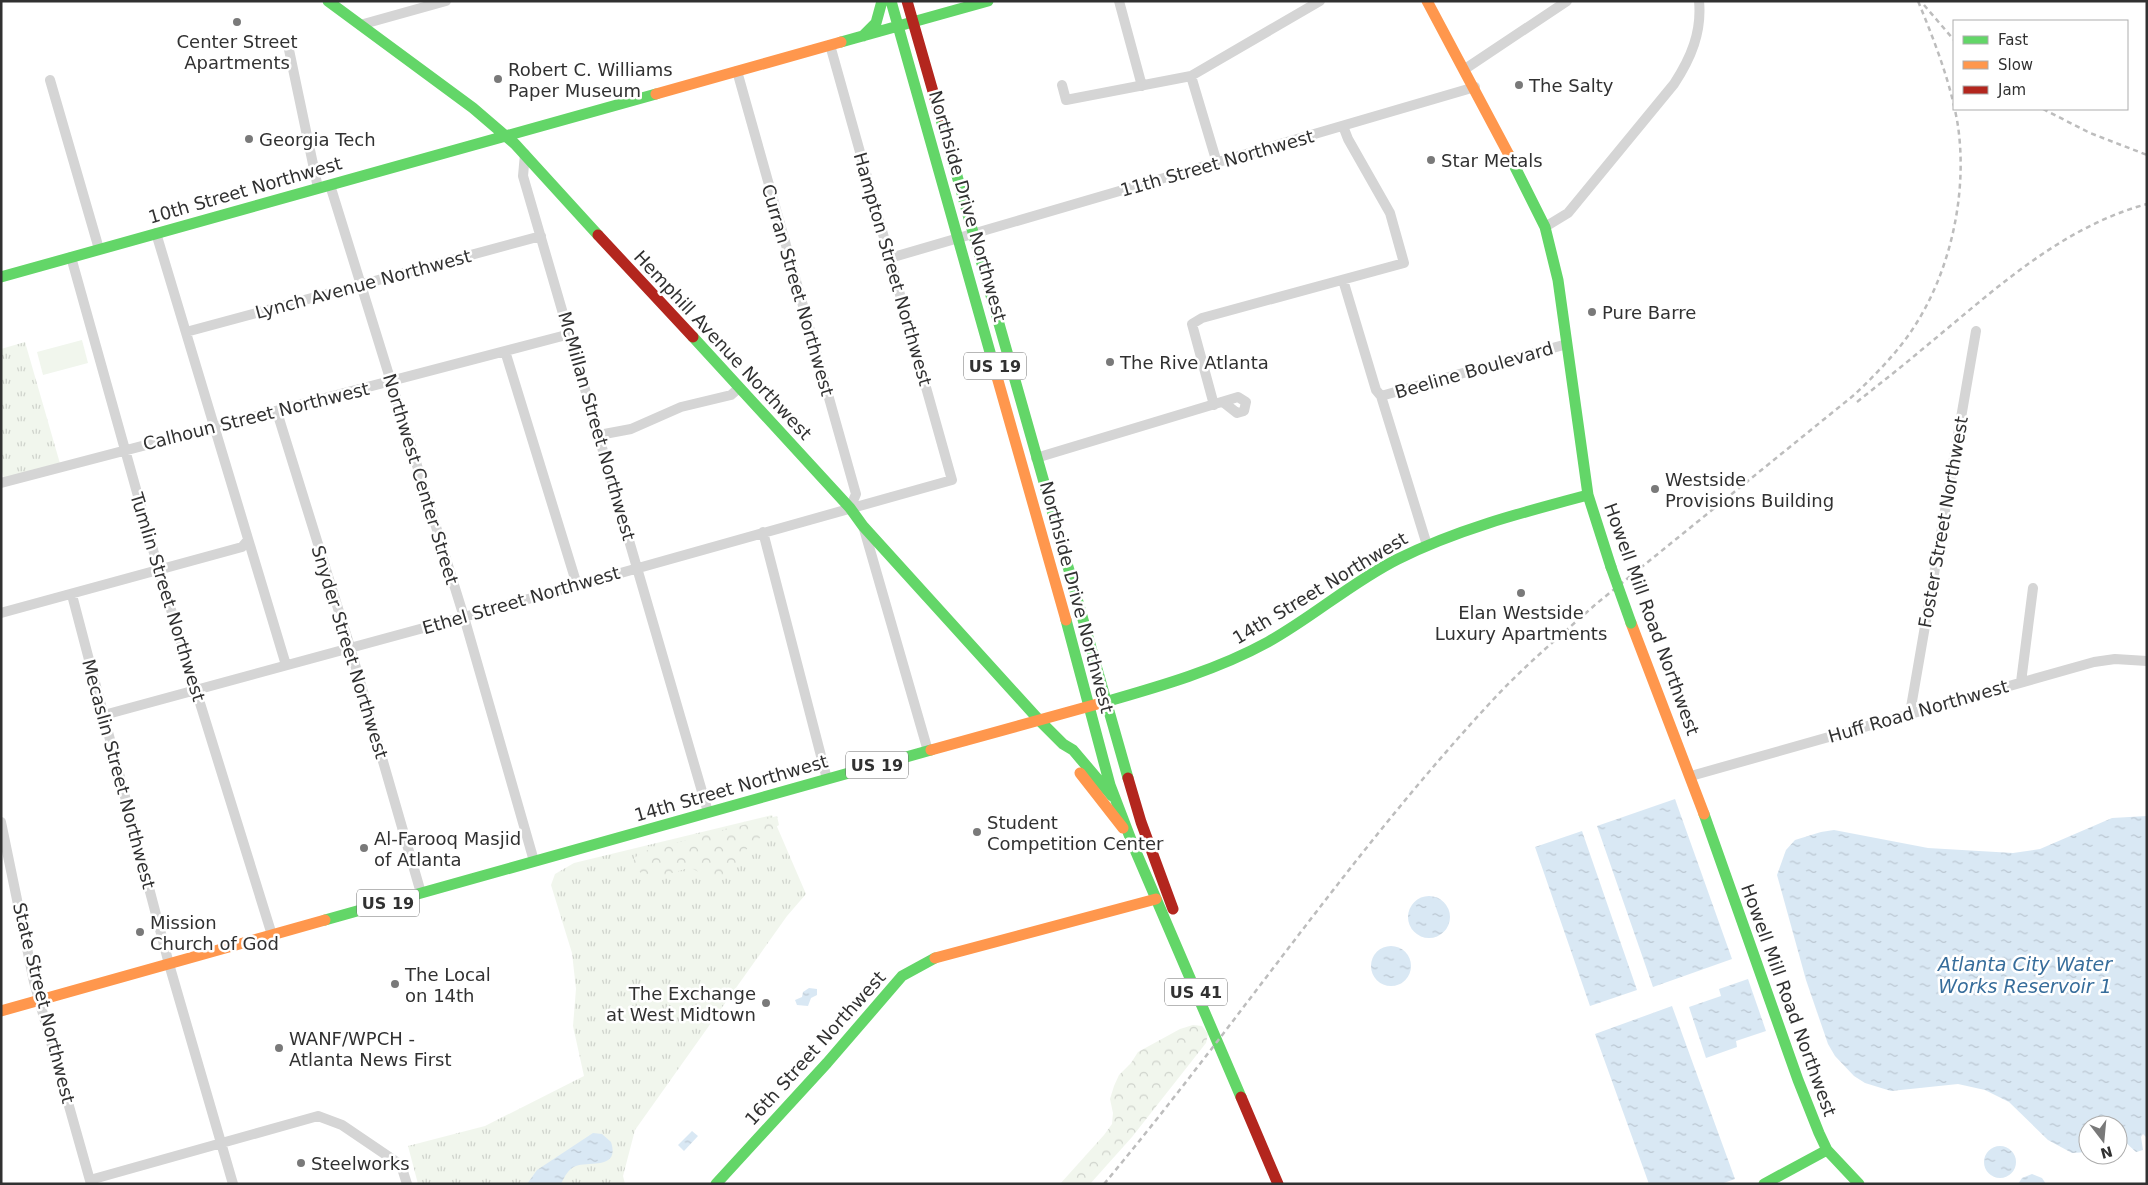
<svg xmlns="http://www.w3.org/2000/svg" width="2148" height="1185" font-family="'DejaVu Sans',sans-serif">
	<style>
		.grass { fill: url(#grass-tufts) }
		.forest { fill: url(#forest-crowns) }
		.pitch { fill: #f1f6ed }
		.water { fill: url(#water-ripples) }
		.lines { fill: none; stroke-linecap: round; stroke-linejoin: round }
		.street { stroke: #d5d5d5; stroke-width: 10 }
		.fast { stroke: #63d668; stroke-width: 11 }
		.slow { stroke: #ff974d; stroke-width: 11 }
		.jam { stroke: #b3261e; stroke-width: 11 }
		.rail { stroke: #bdbdbd; stroke-width: 2.5; stroke-dasharray: 5 4; stroke-linecap: butt }
		.fast-bridge { stroke: #63d668; stroke-width: 11 }
		.poi-dot { fill: #797979; stroke: #fff; stroke-width: 2 }
		.labels { text-anchor: middle; dominant-baseline: central; stroke-width: 5; stroke-linejoin: round; paint-order: stroke }
		.shield { fill: #fff; stroke: #6f6f6f; stroke-width: 1 }
		.shield-label { font-size: 16px; font-weight: bold; fill: #313131 }
		.poi-label { font-size: 18px; fill: #313131; stroke: #fff; text-anchor: start }
		.street-label { font-size: 18px; fill: #313131; stroke: #fff }
		.water-label { font-size: 19px; font-style: italic; fill: #376d9b; stroke: #fff }
	</style>
	<defs>
		<pattern id="grass-tufts" width="24" height="20" patternUnits="userSpaceOnUse" patternTransform="scale(1.25)"><rect width="24" height="20" fill="#f1f6ed"/><path d="M3 7l-1-3M5 7V3M7 7l1-3M15 17l-1-3M17 17v-4M19 17l1-3" fill="none" stroke="#cfd3cc"/></pattern>
		<pattern id="forest-crowns" width="20" height="18" patternUnits="userSpaceOnUse" patternTransform="scale(1.25)"><rect width="20" height="18" fill="#f1f6ed"/><path d="M2 6a3 3 0 1 1 6 0M12 15a3 3 0 1 1 6 0" fill="none" stroke="#cfd3cc"/></pattern>
		<pattern id="water-ripples" width="26" height="14" patternUnits="userSpaceOnUse" patternTransform="scale(1.25)"><rect width="26" height="14" fill="#d9e8f4"/><path d="M2 4q2-2 4 0t4 0M15 11q2-2 4 0t4 0" fill="none" stroke="#bbc7d2"/></pattern>
	</defs>
	<rect width="100%" height="100%" fill="#fff"/>
	<path class="grass" d="M25,342L61,467L5,482L1,468V349Z
		M772,815L806,894L787,916L635,1130L623,1176L625,1184H418L408,1146L485,1126L584,1076L573,1026L576,989L572,953L551,885L555,874L574,863Z"/>
	<path class="forest" d="M777,816L779,825C757,840 741,848 732,874L716,881L693,869H685L665,875L643,874L633,868L634,858L645,851Z
		M1193,1025L1202,1026L1208,1034L1206,1043L1132,1137L1090,1184H1060L1104,1135L1112,1124L1113,1113L1110,1099L1114,1086L1119,1075L1131,1063L1138,1052L1180,1029Z"/>
	<path class="pitch" d="M82,340L88,363L43,375L37,352Z"/>
	<path class="water" d="M1675,799L1732,959L1653,987L1597,826Z
		M2147,816V1138L2143,1134L2141,1137L2143,1150L2136,1152L2123,1140L2118,1142V1125H2088V1152L2072,1153L2048,1140L2009,1102L1985,1090L1958,1084L1891,1091L1865,1083L1854,1076L1835,1056L1828,1044L1806,980L1777,875L1786,850L1795,840L1821,832L1834,830L1928,848L2013,853L2040,849L2112,818Z
		M1582,831L1637,990L1590,1006L1535,847Z
		M1408 917a21 21 0 1 1 42 0a21 21 0 1 1-42 0Z
		M1371 966a20 20 0 1 1 40 0a20 20 0 1 1-40 0Z
		M1748,979L1766,1031L1736,1041L1737,1047L1706,1058L1689,1007L1721,996L1719,989Z
		M809,988L817,989V995L811,998L808,1006L797,1005L795,1000L802,997L803,992Z
		M1672,1006L1735,1179L1721,1184H1649L1595,1034Z
		M692,1131L698,1136L684,1151L678,1145Z
		M593,1133L602,1134L611,1142C620,1170 589,1161 576,1166C568,1169 565,1176 561,1184H527L537,1170Z
		M1984 1162a16 16 0 1 1 32 0a16 16 0 1 1-32 0Z
		M2032,1174L2042,1178L2046,1184H2018L2022,1178Z"/>
	<g class="lines">
		<path class="street" d="M1119,1L1142,86
			M360,25L446,1
			M288,45L318,188
			M1465,69L1567,1
			M737,71L856,494L850,508
			M1191,76L1217,163
			M50,80L99,249
			M1062,85L1066,100L1191,76L1320,1
			M525,154L523,176L708,812
			M330,185L464,617L534,861
			M1545,227L1568,213L1674,84C1691,58 1702,32 1699,1
			M156,233L286,665
			M71,257L159,571L272,935
			M890,258L1475,87
			M1343,280L1376,390L1381,396L1427,545
			M186,332L541,236
			M505,351L577,585
			M1381,396L1567,344
			M1214,405L1192,324L1202,318L1404,263L1390,213L1348,139L1343,126
			M277,412L350,647L421,893
			M599,435L631,429L681,407L731,395L739,388
			M1036,458L1238,397L1246,402L1244,411L1237,413L1223,402
			M1,483L570,334
			M864,529L928,751
			M763,532L827,779
			M72,595L169,964L233,1184
			M1,613L242,547L248,540
			M2021,682L2033,588
			M1910,713L1976,331
			M104,715L464,617L952,480L830,45
			M1691,776L2094,662L2115,659L2147,661
			M1,822L34,982L91,1184
			M90,1180L318,1116L342,1125L401,1165L407,1184"/>
		<path class="fast" d="M328,1L473,108L515,144L598,235
			M891,1L997,377
			M863,36L876,23L882,1
			M841,42L988,1
			M940,116L1128,778
			M1509,155L1545,227L1558,280L1588,495L1611,567
			M1,277L656,94
			M693,337L850,508L863,526L1039,720L1063,744L1073,750L1112,796
			M1066,620L1110,785L1133,845L1241,1097
			M1105,702C1161,686 1217,670 1268,642C1313,617 1352,582 1398,559C1458,529 1524,512 1588,495
			M1704,814L1798,1080L1819,1133L1827,1150L1859,1184
			M325,920L931,750
			M716,1184L827,1063L902,976L935,958
			M1764,1184L1827,1150"/>
		<path class="slow" d="M1427,1L1509,155
			M656,94L841,42
			M997,377L1066,620
			M1631,623L1704,814
			M931,750L1101,703
			M1080,773L1123,828
			M935,958L1156,899
			M1,1011L325,920"/>
		<path class="jam" d="M907,1L940,116
			M598,235L693,337
			M1128,778L1141,822L1173,909
			M1241,1097L1278,1184"/>
		<path class="rail" d="M1924,5L1954,40
			M2043,109L2090,133L2147,155
			M1857,402C1878,385 1899,369 1919,352C1989,295 2058,228 2147,204
			M1104,1184C1236,1026 1350,854 1490,703C1523,667 1560,636 1596,604L1854,395C1874,376 1894,356 1910,333C1951,274 1969,190 1957,120C1949,78 1934,40 1918,1"/>
		<path class="fast-bridge" d="M1611,567L1631,623"/>
	</g>
	<g class="poi-dot">
		<circle cx="237" cy="22" r="5"/>
		<circle cx="498" cy="79" r="5"/>
		<circle cx="1519" cy="85" r="5"/>
		<circle cx="249" cy="139" r="5"/>
		<circle cx="1431" cy="160" r="5"/>
		<circle cx="1592" cy="312" r="5"/>
		<circle cx="1110" cy="362" r="5"/>
		<circle cx="1655" cy="489" r="5"/>
		<circle cx="1521" cy="593" r="5"/>
		<circle cx="977" cy="832" r="5"/>
		<circle cx="364" cy="848" r="5"/>
		<circle cx="140" cy="932" r="5"/>
		<circle cx="395" cy="984" r="5"/>
		<circle cx="766" cy="1003" r="5"/>
		<circle cx="279" cy="1048" r="5"/>
		<circle cx="301" cy="1163" r="5"/>
	</g>
	<g class="labels">
		<g class="shield">
			<rect x="964" y="352.5" width="62" height="27" rx="4"/>
			<rect x="846" y="751.5" width="62" height="27" rx="4"/>
			<rect x="357" y="889.5" width="62" height="27" rx="4"/>
			<rect x="1165" y="978.5" width="62" height="27" rx="4"/>
		</g>
		<g class="shield-label">
			<text x="995" y="366">US 19</text>
			<text x="877" y="765">US 19</text>
			<text x="388" y="903">US 19</text>
			<text x="1196" y="992">US 41</text>
		</g>
		<g class="poi-label">
			<text x="237" y="41" text-anchor="middle">Center Street<tspan x="237" dy="21">Apartments</tspan></text>
			<text x="508" y="69">Robert C. Williams<tspan x="508" dy="21">Paper Museum</tspan></text>
			<text x="1529" y="85">The Salty</text>
			<text x="259" y="139">Georgia Tech</text>
			<text x="1441" y="160">Star Metals</text>
			<text x="1602" y="312">Pure Barre</text>
			<text x="1120" y="362">The Rive Atlanta</text>
			<text x="1665" y="479">Westside<tspan x="1665" dy="21">Provisions Building</tspan></text>
			<text x="1521" y="612" text-anchor="middle">Elan Westside<tspan x="1521" dy="21">Luxury Apartments</tspan></text>
			<text x="987" y="822">Student<tspan x="987" dy="21">Competition Center</tspan></text>
			<text x="374" y="838">Al-Farooq Masjid<tspan x="374" dy="21">of Atlanta</tspan></text>
			<text x="150" y="922">Mission<tspan x="150" dy="21">Church of God</tspan></text>
			<text x="405" y="974">The Local<tspan x="405" dy="21">on 14th</tspan></text>
			<text x="756" y="993" text-anchor="end">The Exchange<tspan x="756" dy="21">at West Midtown</tspan></text>
			<text x="289" y="1038">WANF/WPCH -<tspan x="289" dy="21">Atlanta News First</tspan></text>
			<text x="311" y="1163">Steelworks</text>
		</g>
		<g class="street-label">
			<text transform="translate(1217 163) rotate(-16)">11th Street Northwest</text>
			<text transform="translate(245 190) rotate(-16)">10th Street Northwest</text>
			<text transform="translate(968 206) rotate(74)">Northside Drive Northwest</text>
			<text transform="translate(893 269) rotate(74)">Hampton Street Northwest</text>
			<text transform="translate(363 284) rotate(-15)">Lynch Avenue Northwest</text>
			<text transform="translate(798 290) rotate(74)">Curran Street Northwest</text>
			<text transform="translate(723 345) rotate(47)">Hemphill Avenue Northwest</text>
			<text transform="translate(1474 370) rotate(-16)">Beeline Boulevard</text>
			<text transform="translate(256 416) rotate(-14)">Calhoun Street Northwest</text>
			<text transform="translate(597 426) rotate(74)">McMillan Street Northwest</text>
			<text transform="translate(421 479) rotate(73)">Northwest Center Street</text>
			<text transform="translate(1943 522) rotate(-80)">Foster Street Northwest</text>
			<text transform="translate(1320 588) rotate(-31)">14th Street Northwest</text>
			<text transform="translate(168 597) rotate(73)">Tumlin Street Northwest</text>
			<text transform="translate(1077 597) rotate(75)">Northside Drive Northwest</text>
			<text transform="translate(521 600) rotate(-16)">Ethel Street Northwest</text>
			<text transform="translate(1652 619) rotate(70)">Howell Mill Road Northwest</text>
			<text transform="translate(350 652) rotate(73)">Snyder Street Northwest</text>
			<text transform="translate(1918 711) rotate(-16)">Huff Road Northwest</text>
			<text transform="translate(119 774) rotate(75)">Mecaslin Street Northwest</text>
			<text transform="translate(731 788) rotate(-16)">14th Street Northwest</text>
			<text transform="translate(1789 1000) rotate(70)">Howell Mill Road Northwest</text>
			<text transform="translate(44 1003) rotate(76)">State Street Northwest</text>
			<text transform="translate(815 1048) rotate(-48)">16th Street Northwest</text>
		</g>
		<g class="water-label">
			<text x="2025" y="964">Atlanta City Water<tspan x="2025" dy="22">Works Reservoir 1</tspan></text>
		</g>
	</g>
	<rect width="2148" height="1185" fill="none" stroke="#313131" stroke-width="5"/>
	<rect x="1953" y="20" width="175" height="90" fill="#ffffff" stroke="#adadad"/>
	<rect x="1963" y="36" width="25" height="8" fill="#63d668" stroke="#adadad"/>
	<text x="1998" y="45" font-size="15" fill="#313131">Fast</text>
	<rect x="1963" y="61" width="25" height="8" fill="#ff974d" stroke="#adadad"/>
	<text x="1998" y="70" font-size="15" fill="#313131">Slow</text>
	<rect x="1963" y="86" width="25" height="8" fill="#b3261e" stroke="#adadad"/>
	<text x="1998" y="95" font-size="15" fill="#313131">Jam</text>
	<g transform="translate(2103 1140) rotate(164)"><circle r="24" fill="#ffffff" stroke="#adadad"/>
	<path d="M0-4L9 19L0 12L-9 19Z" fill="#797979"/>
	<text y="-8" font-size="14" font-weight="bold" text-anchor="middle" fill="#313131">N</text>
	</g>
</svg>
